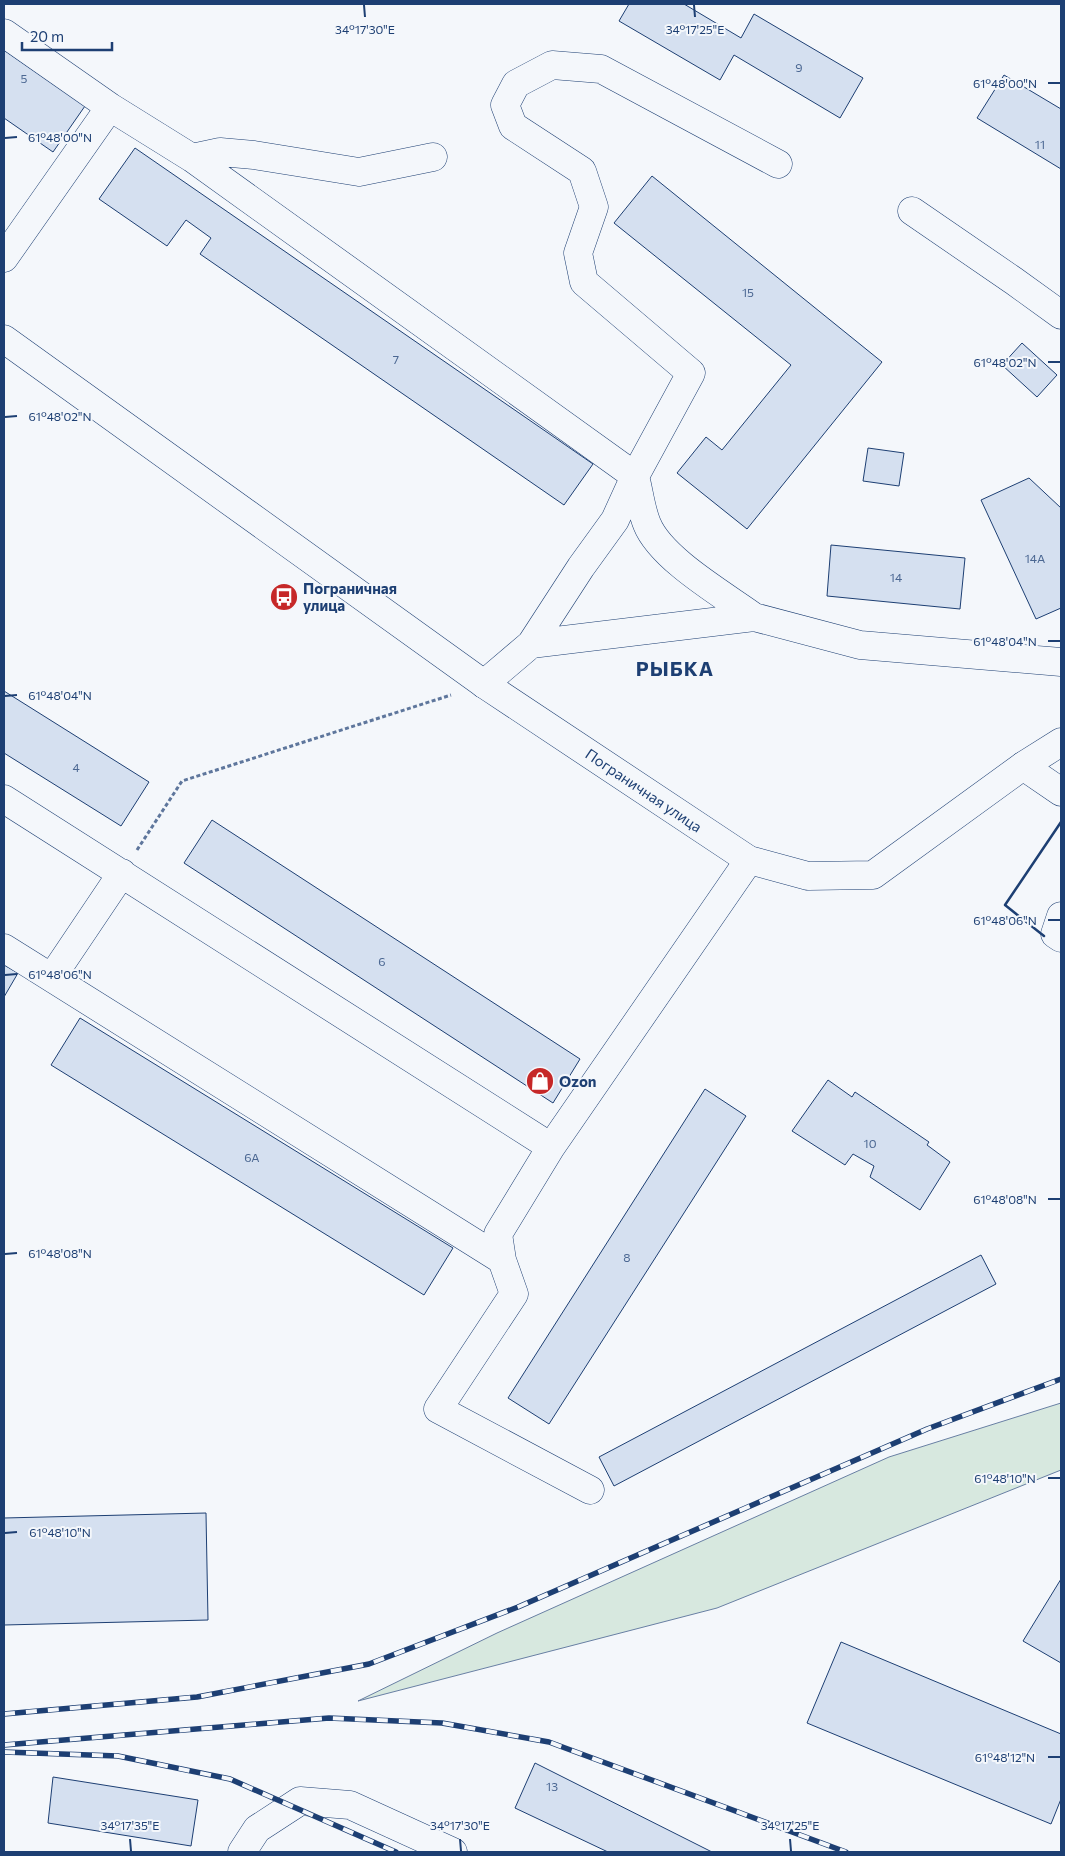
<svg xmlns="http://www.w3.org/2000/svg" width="1065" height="1856" font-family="Commissioner,sans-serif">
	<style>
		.green { fill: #d7e8df; stroke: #687fa3 }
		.building { fill: #d5e0f0; stroke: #1d3f73 }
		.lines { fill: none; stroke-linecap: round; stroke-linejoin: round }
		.minor-casing { stroke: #1d3f73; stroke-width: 29 }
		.major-casing { stroke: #1d3f73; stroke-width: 29 }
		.path { stroke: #5e769c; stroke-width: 3; stroke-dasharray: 4 2.5; stroke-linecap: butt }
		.minor { stroke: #f4f7fb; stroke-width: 28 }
		.major { stroke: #f4f7fb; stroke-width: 28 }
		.rail-casing { stroke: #1d3f73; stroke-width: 5.5 }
		.rail { stroke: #f4f7fb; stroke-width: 4; stroke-dasharray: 11; stroke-linecap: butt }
		.wall { stroke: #1d3f73; stroke-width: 2.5 }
		.ticks { fill: none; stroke: #1d3f73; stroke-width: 2 }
		.labels { text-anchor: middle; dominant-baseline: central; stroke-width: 4; stroke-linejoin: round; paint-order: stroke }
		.number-label { font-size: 12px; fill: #4b6792 }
		.poi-label { font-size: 15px; font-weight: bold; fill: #1d3f73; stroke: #f4f7fb; text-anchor: start }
		.street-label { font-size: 15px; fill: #1d3f73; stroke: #f4f7fb }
		.district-label { font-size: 20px; font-weight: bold; letter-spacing: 1px; fill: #1d3f73; stroke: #f4f7fb }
		.ticks-label { font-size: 12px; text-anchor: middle; fill: #1d3f73; stroke: #f4f7fb; stroke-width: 4; stroke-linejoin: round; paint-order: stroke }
	</style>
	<rect width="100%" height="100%" fill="#f4f7fb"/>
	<path class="green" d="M1061,1403V1470L717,1608L358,1701L497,1633L889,1457Z"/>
	<path class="building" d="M629,4H684L741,38L754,14L863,78L840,118L734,55L720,80L619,21Z
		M4,50L85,106L53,152L4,118Z
		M1004,75L1061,109V169L977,118Z
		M135,148L593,464L564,505L200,254L211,238L186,220L167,246L99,199Z
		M652,176L882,362L747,529L677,473L706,437L722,450L791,365L614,223Z
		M1022,343L1057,375L1037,397L1002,365Z
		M868,448L904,453L899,486L863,481Z
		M1029,478L1061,508V608L1036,619L981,500Z
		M831,545L965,558L960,609L827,596Z
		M4,691L149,782L121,826L4,753Z
		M212,820L580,1059L553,1103L184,863Z
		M4,965L18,973L4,997Z
		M80,1018L453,1248L424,1295L51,1065Z
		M828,1080L852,1097L855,1092L929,1142L927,1145L950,1162L920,1210L870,1177L874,1166L853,1154L845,1165L792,1131Z
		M705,1089L746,1116L549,1424L508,1398Z
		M981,1255L996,1284L614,1486L599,1457Z
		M206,1513L208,1620L4,1625V1518Z
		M1061,1579V1663L1023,1641Z
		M841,1642L1061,1734V1799L1051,1824L807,1723Z
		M535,1763L712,1852H608L515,1808Z
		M53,1777L198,1800L191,1846L48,1823Z"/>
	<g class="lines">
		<defs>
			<path id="minor" d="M4,33L110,107
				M192,158L220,152L254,155L359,172L433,157
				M912,211L1014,281L1061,315
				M4,258L110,107L192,158L635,476C639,491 641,510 647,524C661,559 724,595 754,617
				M531,644L581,567L615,520L635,476L691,373L584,282L578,253L594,207L582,171L513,126L505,105L516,84L552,65L601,69L778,164
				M484,684L531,644L754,617L860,645L1061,662
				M1023,766L1061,792
				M4,799L551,1147
				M1061,916L1055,934L1061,938
				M4,948L502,1260
				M52,977L122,873
				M590,1490L438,1409L514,1294L502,1260L498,1234L551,1147L749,860
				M242,1852L257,1829L300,1801L350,1805L453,1852"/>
			<path id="major" d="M4,339L484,684L749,860L808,876L873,875L1023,766L1061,742"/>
		</defs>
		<use href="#minor" class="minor-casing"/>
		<use href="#major" class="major-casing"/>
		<path class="path" d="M137,850L182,781L451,695"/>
		<use href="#minor" class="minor"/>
		<use href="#major" class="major"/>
		<defs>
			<path id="rail" d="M4,1714L197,1697L369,1664L518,1607L927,1429L1061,1379
				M4,1745L329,1718L442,1723L549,1742L846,1852
				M4,1752L118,1756L230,1779L396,1852"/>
		</defs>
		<use href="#rail" class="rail-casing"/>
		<use href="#rail" class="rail"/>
		<path class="wall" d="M1044,936L1005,905L1061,822"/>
	</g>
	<path class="ticks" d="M364,5L365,17M694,5L695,17M1048,83H1060M5,138L17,137M1048,362H1060M5,417L17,416M1048,641H1060M5,696L17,695M1048,920H1060M5,975L17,974M1048,1199H1060M5,1254L17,1253M1048,1478H1060M5,1533L17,1532M1048,1757H1060M130,1839L131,1851M460,1839L461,1851M790,1839L791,1851"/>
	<defs>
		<symbol id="bus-disc" viewBox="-11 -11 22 22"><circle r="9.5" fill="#c62828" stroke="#f4f7fb"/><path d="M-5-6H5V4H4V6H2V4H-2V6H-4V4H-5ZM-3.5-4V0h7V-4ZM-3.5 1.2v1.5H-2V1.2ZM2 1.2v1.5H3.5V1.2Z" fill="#fff"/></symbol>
		<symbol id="shop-disc" viewBox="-11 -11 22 22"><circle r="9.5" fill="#c62828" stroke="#f4f7fb"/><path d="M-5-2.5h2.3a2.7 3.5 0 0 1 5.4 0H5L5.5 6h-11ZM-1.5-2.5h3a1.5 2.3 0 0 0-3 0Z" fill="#fff"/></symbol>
	</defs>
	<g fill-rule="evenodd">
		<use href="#bus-disc" x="268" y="581" width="32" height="32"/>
		<use href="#shop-disc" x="524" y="1065" width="32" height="32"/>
	</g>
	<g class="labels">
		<g class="number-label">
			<text x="799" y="67">9</text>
			<text x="24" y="78">5</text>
			<text x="1040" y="144">11</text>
			<text x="748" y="292">15</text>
			<text x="396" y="359">7</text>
			<text x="1035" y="558">14А</text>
			<text x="896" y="577">14</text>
			<text x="76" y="767">4</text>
			<text x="382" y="961">6</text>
			<text x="870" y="1143">10</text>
			<text x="252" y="1157">6А</text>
			<text x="627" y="1257">8</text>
			<text x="552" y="1786">13</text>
		</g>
		<g class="poi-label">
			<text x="303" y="588">Пограничная<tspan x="303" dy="17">улица</tspan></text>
			<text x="559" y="1081">Ozon</text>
		</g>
		<g class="street-label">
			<text transform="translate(644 790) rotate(34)">Пограничная улица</text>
		</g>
		<g class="district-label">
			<text x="675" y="668">РЫБКА</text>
		</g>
	</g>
	<g class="ticks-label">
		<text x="365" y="34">34°17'30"E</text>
		<text x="695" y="34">34°17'25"E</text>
		<text x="1005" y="88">61°48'00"N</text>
		<text x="60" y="142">61°48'00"N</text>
		<text x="1005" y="367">61°48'02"N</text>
		<text x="60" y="421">61°48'02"N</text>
		<text x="1005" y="646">61°48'04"N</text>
		<text x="60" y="700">61°48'04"N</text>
		<text x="1005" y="925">61°48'06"N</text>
		<text x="60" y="979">61°48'06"N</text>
		<text x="1005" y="1204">61°48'08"N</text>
		<text x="60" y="1258">61°48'08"N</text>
		<text x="1005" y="1483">61°48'10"N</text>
		<text x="60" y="1537">61°48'10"N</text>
		<text x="1005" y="1762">61°48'12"N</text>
		<text x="130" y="1830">34°17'35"E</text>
		<text x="460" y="1830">34°17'30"E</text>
		<text x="790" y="1830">34°17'25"E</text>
	</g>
	<rect width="1065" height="1856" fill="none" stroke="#1d3f73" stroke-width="10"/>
	<path d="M22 42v8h90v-8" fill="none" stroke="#1d3f73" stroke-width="2.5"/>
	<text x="30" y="42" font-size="15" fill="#1d3f73" stroke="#f4f7fb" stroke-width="4" paint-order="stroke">20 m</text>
</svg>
